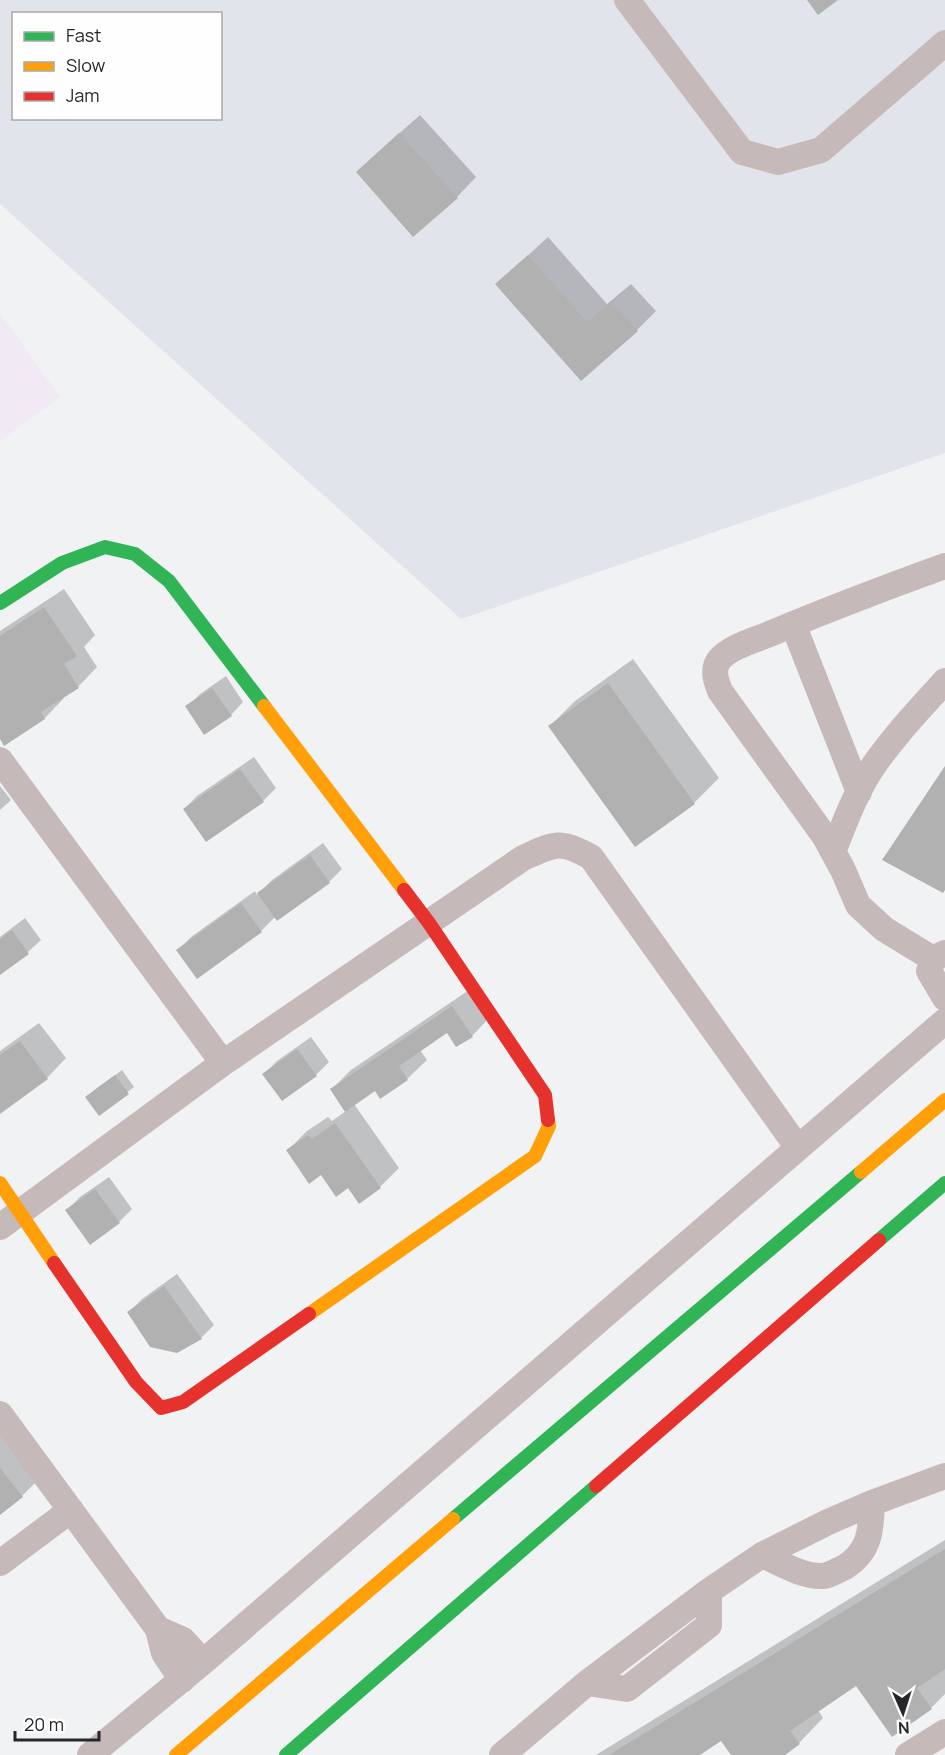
<svg xmlns="http://www.w3.org/2000/svg" width="945" height="1755" font-family="Manrope,sans-serif">
	<style>
		.built { fill: #e2e4ec; fill-rule: evenodd }
		.education { fill: #f1e9f3 }
		.shadow { fill: #0003 }
		.building { fill: #b1b1b2 }
		.lines { fill: none; stroke-linecap: round; stroke-linejoin: round }
		.street { stroke: #c6b9ba; stroke-width: 26 }
		.fast { stroke: #30b455; stroke-width: 14 }
		.slow { stroke: #ff9f0a; stroke-width: 14 }
		.jam { stroke: #e5322d; stroke-width: 14 }
	</style>
	<rect width="100%" height="100%" fill="#f0f2f4"/>
	<path class="built" d="M0,0H945V453L461,619L0,204ZM14,14H220V118H14Z"/>
	<path class="education" d="M0,313L60,397L0,441Z"/>
	<path class="shadow" d="M420,115L476,177L457,197L377,153Z
		M548,237L607,304L631,284L656,311L637,330L582,379L497,284Z
		M64,589L95,635L84,647L97,667L78,687L63,696L64,698L45,718L5,744L0,737V631Z
		M633,659L719,778L694,803L550,726L575,701Z
		M226,676L243,702L231,715L187,707L200,694Z
		M254,757L276,788L263,801L206,840L184,809L197,796Z
		M0,786L11,800L0,810Z
		M323,843L342,869L329,882L276,916L261,931L178,950L191,937L255,891L257,895L272,880Z
		M25,918L41,940L28,952L0,973V937Z
		M472,988L491,1016L472,1036L447,1031L420,1050L427,1060L407,1079L381,1097L375,1089L354,1104L399,1168L380,1187L349,1186L321,1173L287,1151L307,1131L328,1117L332,1121L346,1111L332,1089L351,1070Z
		M39,1023L66,1058L47,1078L0,1112V1051Z
		M311,1037L329,1062L316,1075L282,1099L264,1074L277,1061Z
		M122,1070L134,1087L99,1114L93,1091Z
		M109,1177L132,1209L119,1222L91,1243L67,1210L80,1197Z
		M177,1274L214,1325L201,1338L129,1312L142,1299Z
		M0,1426L42,1476L22,1496L0,1514Z
		M945,1540V1694L931,1708L856,1684L818,1710L823,1718L799,1743L782,1755H733L721,1739L698,1755H596Z"/>
	<path class="building" d="M807,0H838L818,15Z
		M399,133L458,198L413,237L356,172Z
		M528,255L587,322L611,302L638,331L581,381L495,284Z
		M44,607L77,656L64,664L79,688L41,712L45,719L4,746L0,739V636Z
		M608,683L695,804L635,847L548,726Z
		M212,688L232,716L204,735L185,706Z
		M945,766V890L943,893L882,860Z
		M240,769L264,802L206,842L183,809Z
		M310,855L330,883L277,921L257,893Z
		M241,903L262,932L197,979L176,950Z
		M12,930L29,954L0,975V939Z
		M452,1006L473,1037L456,1047L447,1033L399,1066L408,1080L380,1099L375,1091L345,1112L330,1089Z
		M20,1041L48,1079L0,1114V1055Z
		M297,1049L317,1076L282,1101L262,1074Z
		M115,1075L129,1094L99,1116L85,1097Z
		M335,1123L381,1188L359,1204L348,1188L336,1197L321,1175L309,1184L286,1150L308,1135L312,1139Z
		M95,1189L120,1223L90,1245L65,1210Z
		M164,1286L202,1339L177,1353L150,1347L127,1312Z
		M0,1468L23,1497L0,1515Z
		M945,1549V1669L917,1688L932,1709L892,1737L856,1686L790,1731L800,1744L785,1755H731L721,1741L700,1755H609Z"/>
	<g class="lines">
		<path class="street" d="M627,0L742,152L778,162L821,150L945,43
			M793,624L859,792
			M0,760L223,1063
			M833,852C844,824 854,797 870,771C891,739 919,710 945,681
			M945,953L933,959L929,971L945,998
			M933,959L884,929L858,905L843,870L825,837L720,691C716,681 712,670 719,660C731,646 756,640 772,633C829,609 887,587 945,566
			M0,1227L223,1063L523,858C554,844 559,839 591,857L798,1148
			M0,1414L158,1629L164,1653L182,1680
			M762,1555C780,1563 803,1577 823,1576C831,1575 838,1570 845,1567C870,1551 871,1531 872,1503
			M0,1563L71,1510
			M158,1629L183,1640L203,1662
			M587,1683L627,1689L709,1625V1591
			M90,1755L203,1662L945,1021
			M502,1755L587,1683L709,1591L762,1555L828,1522L872,1503L945,1476
			M908,1755L945,1732"/>
		<path class="fast" d="M0,603L62,563L105,547L135,554L169,581L264,706
			M879,1240L945,1183
			M453,1519L861,1172
			M286,1755L596,1486"/>
		<path class="slow" d="M264,706L404,890
			M861,1172L945,1100
			M0,1183L54,1263
			M309,1314L535,1156L549,1126L548,1120
			M176,1755L453,1519"/>
		<path class="jam" d="M404,890L429,923L545,1095L548,1120
			M54,1263L136,1382L161,1408L183,1402L309,1314
			M596,1486L879,1240"/>
	</g>
	<rect x="12" y="12" width="210" height="108" fill="#fefeff" stroke="#a8a8a9" stroke-width="1.5"/>
	<rect x="24" y="32" width="30" height="9" fill="#30b455" stroke="#a8a8a9" stroke-width="1.5"/>
	<text x="66" y="42" font-size="18" fill="#262728">Fast</text>
	<rect x="24" y="62" width="30" height="9" fill="#ff9f0a" stroke="#a8a8a9" stroke-width="1.5"/>
	<text x="66" y="72" font-size="18" fill="#262728">Slow</text>
	<rect x="24" y="92" width="30" height="9" fill="#e5322d" stroke="#a8a8a9" stroke-width="1.5"/>
	<text x="66" y="102" font-size="18" fill="#262728">Jam</text>
	<g transform="translate(903 1713) rotate(177)" stroke="#fefeff" stroke-width="4.5" paint-order="stroke">
	<path d="M0-4.5L10 22L0 15L-10 22Z" fill="#262728"/>
	<text y="-9" font-size="16" font-weight="bold" text-anchor="middle" fill="#262728">N</text>
	</g>
	<path d="M15 1731v9h84v-9" fill="none" stroke="#262728" stroke-width="3"/>
	<text x="24" y="1731" font-size="18" fill="#262728" stroke="#fefeff" stroke-width="4.5" paint-order="stroke">20 m</text>
</svg>
